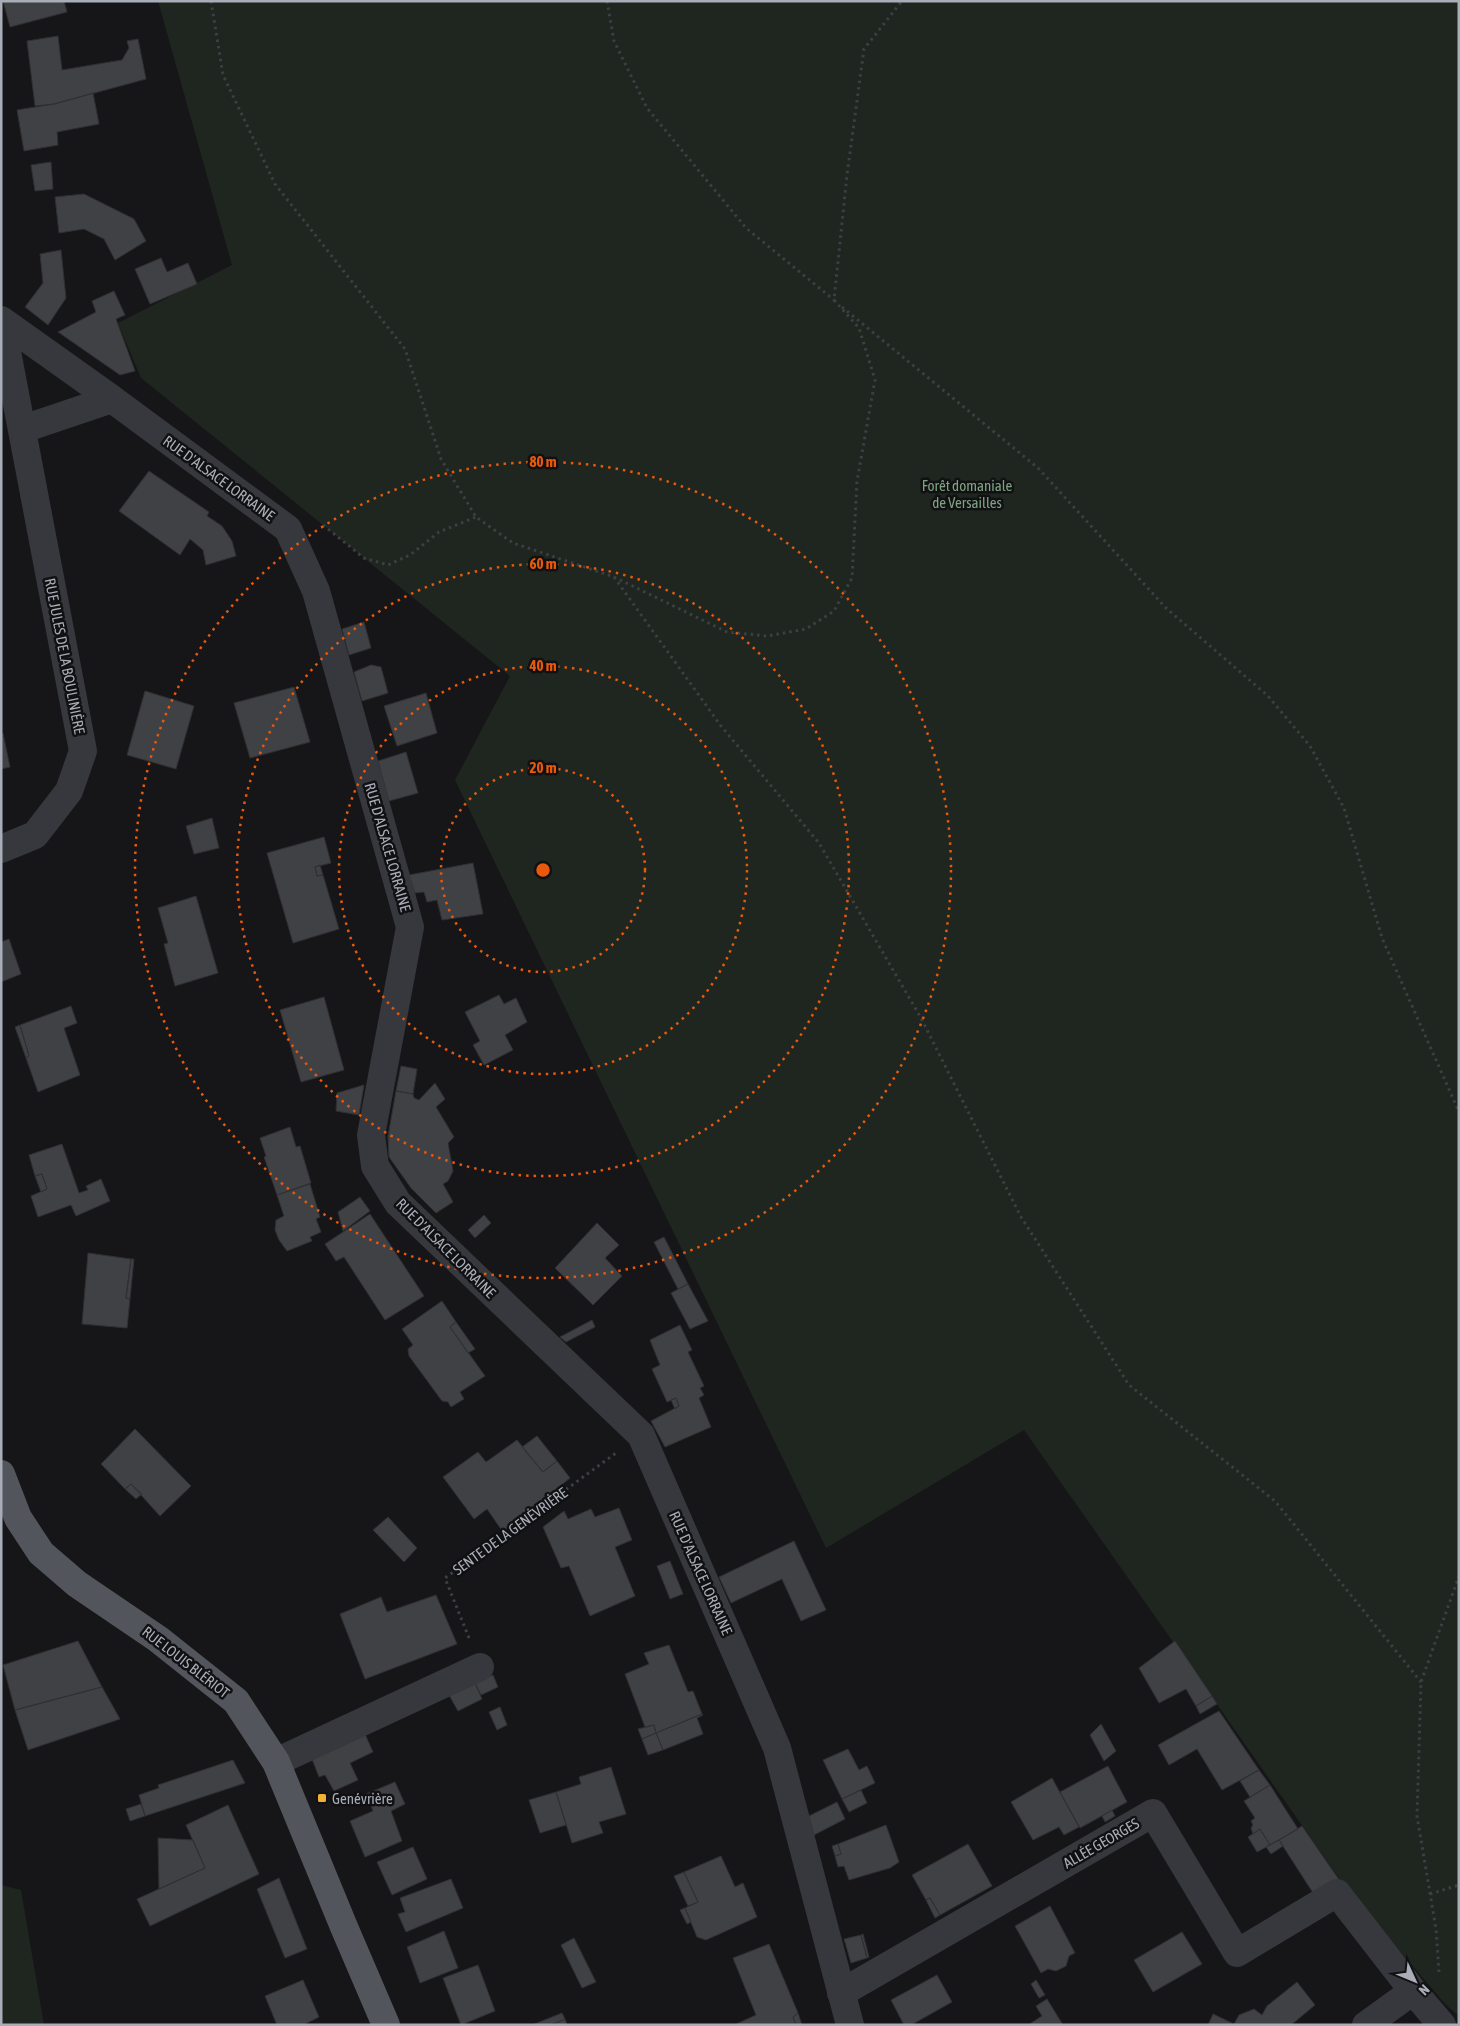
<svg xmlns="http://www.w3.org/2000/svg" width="1460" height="2026" font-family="'Asap Condensed',sans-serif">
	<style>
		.green { fill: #1e261f }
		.building { fill: #404145; stroke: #303034 }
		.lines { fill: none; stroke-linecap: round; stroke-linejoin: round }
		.path { stroke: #3d3f44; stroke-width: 3; stroke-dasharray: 2.5 4; stroke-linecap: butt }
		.minor { stroke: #37383d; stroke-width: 28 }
		.major { stroke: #53555c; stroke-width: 28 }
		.ring { fill: none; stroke: #e8590c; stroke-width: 2.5; stroke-dasharray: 2.5 5 }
		.poi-dot { fill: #f2b134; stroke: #111113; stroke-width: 2 }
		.labels { text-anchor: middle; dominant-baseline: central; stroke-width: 5; stroke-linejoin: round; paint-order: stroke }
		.street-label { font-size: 15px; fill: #a8adb8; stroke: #111113 }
		.park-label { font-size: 15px; fill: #7fa381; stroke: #111113 }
		.poi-label { font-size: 15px; fill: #a8adb8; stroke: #111113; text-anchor: start }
		.centre { fill: #e8590c; stroke: #111113; stroke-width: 2.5 }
		.ring-label { font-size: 15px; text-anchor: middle; font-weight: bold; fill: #e8590c; stroke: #111113; stroke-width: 5; stroke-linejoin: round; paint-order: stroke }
	</style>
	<rect width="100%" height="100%" fill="#161618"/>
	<path class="green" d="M158,1H1459V2016L1446,2005L1346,1888L1024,1430L826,1548L455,780L510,676L141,378L118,323L232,265Z
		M1,1885L21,1890L44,2025H1Z"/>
	<path class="building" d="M3,1H64L67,12L10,27Z
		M58,36L62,70L122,60L129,48L127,41L138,39L146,79L54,104L35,106L27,41Z
		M93,93L99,124L57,132L58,145L24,151L17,110L54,104Z
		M51,162L53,189L35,191L31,165Z
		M84,194L134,219L146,241L115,260L104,239L84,229L59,233L55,197Z
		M61,250L66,298L48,325L25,307L43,283L40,254Z
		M161,258L167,272L188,263L197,284L150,304L135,269Z
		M114,291L125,315L116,319L135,371L120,375L58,332L96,312L92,301Z
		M149,471L209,512L207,516L222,526L232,541L236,556L206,565L203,550L190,539L180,555L119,511Z
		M364,622L371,648L349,655L342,629Z
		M371,665L381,667L388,693L362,701L354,672Z
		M294,687L310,742L250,758L234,703Z
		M145,691L194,706L176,769L127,755Z
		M426,693L437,733L397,746L384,706Z
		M3,733L10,767L1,769V734Z
		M406,752L418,793L389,801L378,761Z
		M212,818L219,848L194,854L186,826Z
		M324,837L331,863L315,867L317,876L323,875L339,929L293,943L267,853Z
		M473,863L483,914L442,920L437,900L427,902L424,892L415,893L409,875Z
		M320,865L323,875L317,876L315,867Z
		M196,896L218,973L175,986L164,944L168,943L158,908Z
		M9,939L21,974L1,982V942Z
		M499,995L504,1004L516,998L527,1022L505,1035L513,1050L484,1065L473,1045L480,1041L465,1012Z
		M324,997L344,1070L301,1082L280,1010Z
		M71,1006L77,1023L64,1028L80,1075L38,1092L26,1058L29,1056L20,1025Z
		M20,1025L29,1056L26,1058L15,1027Z
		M401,1066L417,1069L413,1094L396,1091Z
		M435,1083L445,1099L436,1107L454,1137L448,1143L453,1171L448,1181L443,1184L453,1202L436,1213L411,1188L389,1157L388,1136L396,1091L413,1094L414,1098L419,1100Z
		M364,1085L359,1115L336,1111L337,1093Z
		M290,1127L296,1147L300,1146L311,1183L277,1195L264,1157L266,1156L260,1138Z
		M62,1144L79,1193L88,1190L86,1186L101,1179L110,1201L76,1216L71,1205L38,1217L31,1196L47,1189L42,1174L35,1176L29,1155Z
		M42,1174L47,1189L41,1192L35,1176Z
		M310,1184L320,1217L316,1219L321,1232L310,1237L312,1241L287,1251L279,1240L275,1230L276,1220L284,1216L277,1195Z
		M360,1197L370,1211L343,1231L338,1212Z
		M370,1214L424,1296L385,1320L344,1257L336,1261L325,1244Z
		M484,1215L491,1223L475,1238L468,1230Z
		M597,1223L619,1245L605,1258L622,1276L593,1305L555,1268Z
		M664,1237L688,1284L678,1289L654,1242Z
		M88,1253L131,1259L126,1298L130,1299L127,1328L82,1324Z
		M131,1259H134L130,1299L126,1298Z
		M688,1284L708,1321L690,1329L671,1293Z
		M442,1301L456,1322L450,1327L485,1376L460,1392L464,1399L451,1407L448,1402L442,1401L409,1356L408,1349L413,1345L402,1329Z
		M592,1320L595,1327L566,1342L560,1337Z
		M456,1322L475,1349L468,1353L450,1327Z
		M680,1325L692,1350L688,1352L704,1386L700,1388L704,1395L699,1398L711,1427L665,1447L651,1421L679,1406L676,1398L667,1402L652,1369L660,1365L650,1340Z
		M676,1398L679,1406L675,1409L671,1400Z
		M135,1429L191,1486L160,1516L131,1484L125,1489L101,1464Z
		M537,1436L557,1461L543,1472L522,1447Z
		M517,1440L543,1472L557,1461L570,1478L503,1532L487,1509L474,1519L443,1477L478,1452L486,1462Z
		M131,1484L142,1494L136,1499L125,1489Z
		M619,1508L632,1540L615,1547L635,1596L590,1616L569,1566L561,1568L543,1527L564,1511L568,1519L591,1509L595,1517Z
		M388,1517L417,1548L404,1562L373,1530Z
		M794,1541L826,1610L801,1621L782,1579L731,1603L719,1577Z
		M670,1561L683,1594L670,1599L657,1566Z
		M436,1595L457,1644L365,1679L340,1614L381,1597L387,1612Z
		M78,1641L102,1687L15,1710L3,1665Z
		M1175,1641L1212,1696L1196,1706L1186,1689L1159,1703L1139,1668Z
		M669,1645L688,1692L693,1691L702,1714L656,1733L654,1725L645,1727L625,1674L649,1664L644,1653Z
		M493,1675L498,1687L481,1695L475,1683Z
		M475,1683L482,1699L458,1711L449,1695Z
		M102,1687L120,1719L28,1750L15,1710Z
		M1212,1696L1217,1704L1200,1714L1196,1706Z
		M500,1707L507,1725L497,1730L489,1712Z
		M1219,1711L1259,1770L1222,1790L1197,1749L1169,1765L1158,1745Z
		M702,1714L703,1715L697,1718L703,1734L663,1750L656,1733Z
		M1101,1724L1116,1751L1104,1761L1090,1735Z
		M654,1725L656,1733L642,1739L638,1729Z
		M656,1733L663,1750L648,1755L642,1739Z
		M365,1734L373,1752L350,1763L358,1780L334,1791L325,1775L319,1777L312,1759Z
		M848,1749L859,1770L867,1766L875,1783L842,1799L823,1760Z
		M233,1760L245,1783L145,1816L139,1795L159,1788L158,1785Z
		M1108,1766L1127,1802L1080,1828L1060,1792Z
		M611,1767L626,1814L599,1822L603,1833L572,1843L556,1792L581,1784L579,1777Z
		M1259,1770L1270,1785L1250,1797L1240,1781Z
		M1052,1778L1079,1827L1064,1835L1059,1827L1033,1840L1011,1802Z
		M395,1782L405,1804L391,1811L402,1841L365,1857L350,1821L373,1811L366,1794Z
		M1270,1785L1298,1829L1270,1845L1260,1829L1253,1834L1251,1828L1253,1825L1251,1821L1255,1818L1244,1801Z
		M861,1790L867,1803L849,1812L842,1799Z
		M556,1792L566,1825L540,1833L529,1800Z
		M837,1802L845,1819L814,1835L809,1816Z
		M141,1804L145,1816L130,1821L126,1809Z
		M228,1805L259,1874L150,1926L137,1899L205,1868L186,1825Z
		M1112,1810L1115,1816L1105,1822L1102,1816Z
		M886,1825L899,1862L890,1868L849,1880L844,1866L838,1867L835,1856L841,1854L838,1844Z
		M1302,1826L1340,1881L1315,1896L1279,1840Z
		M1260,1829L1270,1845L1257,1852L1248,1837Z
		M158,1838L193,1840L205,1868L159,1889Z
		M1279,1840L1283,1846L1271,1854L1266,1847Z
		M838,1844L841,1854L835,1856L832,1846Z
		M968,1844L992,1886L940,1915L930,1898L926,1900L912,1875Z
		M413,1847L427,1879L392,1895L377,1862Z
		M721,1856L735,1887L743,1883L757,1917L706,1940L697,1937L685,1908L698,1902L684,1872Z
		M684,1872L698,1902L688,1906L674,1876Z
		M279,1878L307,1949L285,1958L257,1889Z
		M451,1879L463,1908L406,1932L398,1914L405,1912L400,1898Z
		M930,1898L940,1915L935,1918L926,1900Z
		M1050,1906L1075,1953L1069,1956L1066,1966L1056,1971L1048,1969L1041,1973L1015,1926Z
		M685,1908L691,1922L687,1924L680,1910Z
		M444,1931L458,1968L420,1983L407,1947Z
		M1182,1932L1202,1964L1153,1992L1134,1960Z
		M863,1934L869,1957L867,1958L861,1935Z
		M861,1935L867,1958L851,1963L844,1939Z
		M574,1938L596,1982L582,1988L561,1945Z
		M769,1944L798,2013L793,2017L796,2025H734L756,2015L733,1958Z
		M478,1965L495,2011L461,2025L443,1978Z
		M937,1975L952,2002L911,2025H904L891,2000Z
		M303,1980L319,2017L303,2025H277L265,1996Z
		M1036,1980L1045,1995L1039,1998L1031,1984Z
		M1297,1982L1315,2005L1291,2025H1208L1213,2014L1234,2024L1239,2015L1254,2009L1262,2015L1267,2006Z
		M1047,1999L1063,2025H1028L1042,2016L1036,2006Z
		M562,2013L565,2019L551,2025H532Z
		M798,2013L802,2025H796L793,2017Z
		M565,2019L567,2025H551Z"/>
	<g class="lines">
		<path class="path" d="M211,1L223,75L275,184L405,349L441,459L476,517L513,543L614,577L727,632L767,636L806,629L834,611L852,578L857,481L875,380L859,328L834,300L847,175L864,49L902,1
			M607,1L614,41L647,108L746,228L834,300
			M842,307L1038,468L1166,608L1268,696L1310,746L1344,808L1382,938L1459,1112
			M323,525L364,558L388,565L410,555L439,532L476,517
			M614,577L721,726L819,843L921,1018L1021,1217L1129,1385L1275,1501L1421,1682
			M469,1638L445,1578L616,1453
			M1430,1894L1459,1885
			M1439,1972L1436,1929L1417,1816L1421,1682L1459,1576"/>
		<path class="minor" d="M1,320L83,751L69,791L35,835L1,849
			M1,320L112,399
			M23,429L112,399L288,529L316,591L410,927L371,1135L375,1166L398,1203L641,1435L777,1748L850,2025
			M276,1762L480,1667
			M841,1993L1153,1813L1237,1953L1337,1893L1413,1991L1442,2025
			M1366,2025L1413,1991"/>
		<path class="major" d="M1,1474L18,1518L41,1553L77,1584L158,1639L236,1701L276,1762L344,1927L386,2025"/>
	</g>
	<g class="ring">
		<circle cx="543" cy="870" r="102"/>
		<circle cx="543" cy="870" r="204"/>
		<circle cx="543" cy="870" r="306"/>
		<circle cx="543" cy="870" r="408"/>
	</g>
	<rect class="poi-dot" x="317" y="1793" width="10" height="10" rx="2.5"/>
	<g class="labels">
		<g class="street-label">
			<text transform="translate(219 478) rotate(36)">RUE D'ALSACE LORRAINE</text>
			<text transform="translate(65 656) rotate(79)">RUE JULES DE LA BOULINIÈRE</text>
			<text transform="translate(388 847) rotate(74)">RUE D'ALSACE LORRAINE</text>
			<text transform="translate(446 1248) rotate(45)">RUE D'ALSACE LORRAINE</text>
			<text transform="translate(510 1531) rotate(-36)">SENTE DE LA GENÉVRIÈRE</text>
			<text transform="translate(701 1573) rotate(66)">RUE D'ALSACE LORRAINE</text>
			<text transform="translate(186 1662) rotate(38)">RUE LOUIS BLÉRIOT</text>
			<text transform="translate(1101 1843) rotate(-30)">ALLÉE GEORGES</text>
		</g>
		<g class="park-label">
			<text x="967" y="485">Forêt domaniale<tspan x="967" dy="17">de Versailles</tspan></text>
		</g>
		<g class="poi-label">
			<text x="332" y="1798">Genévrière</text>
		</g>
	</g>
	<circle cx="543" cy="870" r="8" class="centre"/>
	<g class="ring-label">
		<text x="543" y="467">80 m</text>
		<text x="543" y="569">60 m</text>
		<text x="543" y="671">40 m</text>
		<text x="543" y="773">20 m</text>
	</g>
	<rect width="1460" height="2026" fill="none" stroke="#a8adb8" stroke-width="5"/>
	<g transform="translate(1415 1981) rotate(134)" stroke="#111113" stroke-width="4" paint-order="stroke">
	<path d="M0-4L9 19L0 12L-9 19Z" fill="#a8adb8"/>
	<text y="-8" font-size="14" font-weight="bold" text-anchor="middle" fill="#a8adb8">N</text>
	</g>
</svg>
